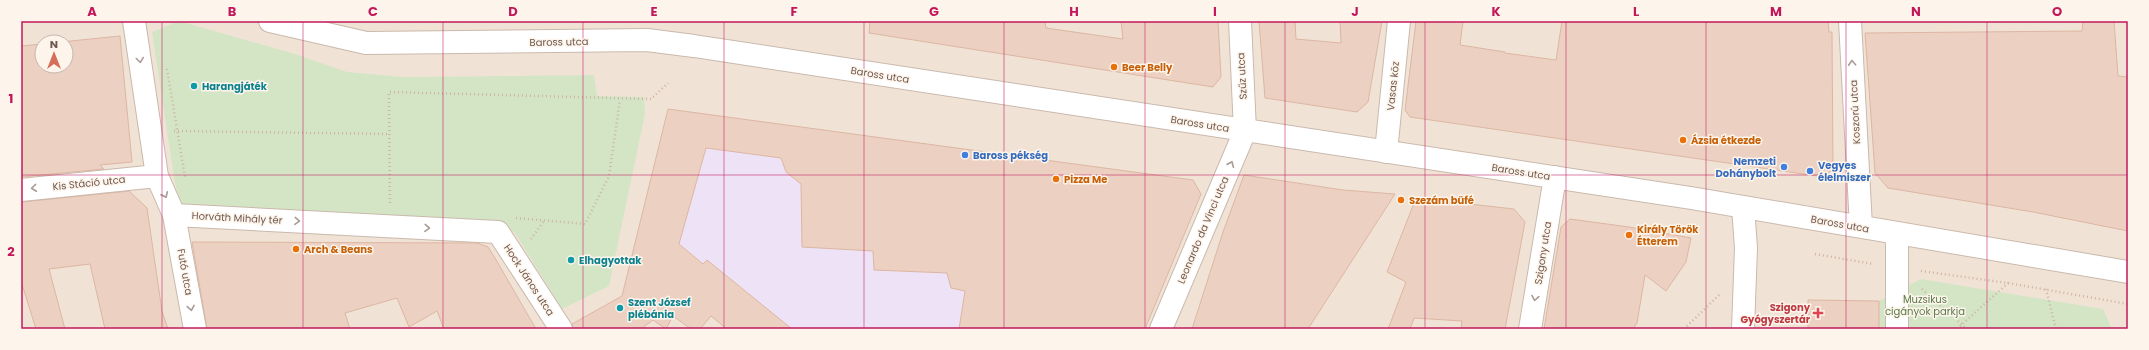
<svg xmlns="http://www.w3.org/2000/svg" width="2149" height="350" font-family="Poppins,sans-serif">
	<style>
		.residential { fill: #f0e3d5; fill-rule: evenodd }
		.education { fill: #eee3f6 }
		.green { fill: #d4e5c6 }
		.building { fill: #ecd0c1; stroke: #ddb6a3 }
		.lines { fill: none; stroke-linecap: round; stroke-linejoin: round }
		.minor-casing { stroke: #cab9ad; stroke-width: 24 }
		.path { stroke: #d0b3a4; stroke-width: 2.5; stroke-dasharray: 1 3; stroke-linecap: butt }
		.minor { stroke: #fff; stroke-width: 22 }
		.oneway { stroke: #a99b95 }
		.grid { fill: none; stroke: #c2185b; stroke-width: 1; stroke-opacity: 0.55 }
		.food-dot { fill: #e8710a; stroke: #fdf5ec; stroke-width: 1.5 }
		.culture-dot { fill: #0f9aa8; stroke: #fdf5ec; stroke-width: 1.5 }
		.shop-dot { fill: #3f7fe0; stroke: #fdf5ec; stroke-width: 1.5 }
		.health-dot { fill: #e0444e; stroke: #fdf5ec; stroke-width: 1.5 }
		.labels { text-anchor: middle; dominant-baseline: central; stroke-width: 3; stroke-linejoin: round; paint-order: stroke }
		.street-label { font-size: 10px; fill: #70584e; stroke: #fdf5ec }
		.food-label { font-size: 10px; font-weight: bold; fill: #c56008; stroke: #fdf5ec; text-anchor: start }
		.culture-label { font-size: 10px; font-weight: bold; fill: #0d838f; stroke: #fdf5ec; text-anchor: start }
		.shop-label { font-size: 10px; font-weight: bold; fill: #366cbe; stroke: #fdf5ec; text-anchor: start }
		.park-label { font-size: 10px; fill: #5a7a4a; stroke: #fdf5ec }
		.health-label { font-size: 10px; font-weight: bold; fill: #be3a42; stroke: #fdf5ec; text-anchor: end }
		.neatline { fill: none; stroke: #c2185b; stroke-width: 1.5 }
		.grid-label { font-size: 13px; text-anchor: middle; font-weight: bold; fill: #c2185b }
	</style>
	<rect width="100%" height="100%" fill="#faf1e6"/>
	<path class="residential" d="M21,21H2128V329H21ZM42,42H66V66H42Z"/>
	<path class="education" d="M668,109L868,136L873,251L947,273L951,288L965,291L959,329H727L711,316L700,329H691L673,317L665,329L622,296Z"/>
	<path class="green" d="M179,21L295,54L347,72L403,77L594,75L597,96L644,97L645,114L609,286L562,309L515,233L505,225L183,210L175,184L152,32Z
		M1921,279L2103,309L2112,329H1879V301Z"/>
	<path class="building" d="M870,21H1045L1046,28L1123,39L1121,21H1218L1221,77L1213,87L869,33Z
		M1259,21H1295L1296,39L1341,43L1340,21H1382L1368,102L1357,112L1265,98Z
		M1416,21H1463L1460,45L1505,52V53L1556,60L1562,21H1828L1829,32H1832L1833,169L1824,177L1410,117L1405,110Z
		M2083,21H2114L2118,76L2128,77V231L2033,212L1888,188L1875,173L1865,33L2082,31Z
		M120,36L132,162L100,165L104,169L21,177V46L42,44V66H66V42H61Z
		M668,109L1193,180L1201,194L1145,329H959L965,291L951,288L947,273L874,270L873,251L802,247L801,184L786,172L781,158L706,148L679,244L703,264L707,260L792,329H727L711,316L700,329H691L673,316L666,329L653,320L641,329H573L572,324L622,296Z
		M1244,175L1343,190L1395,194L1308,329H1192L1223,232Z
		M129,191L147,208L162,311L168,329H105L90,264L49,269L65,329H36L21,281V202Z
		M1416,198L1514,209L1525,222L1505,329H1461L1462,321L1414,318L1410,329H1388L1406,282L1387,272Z
		M1570,219L1629,227L1691,238L1686,262L1666,291L1645,275L1637,323L1633,329H1544L1561,227Z
		M192,242L477,243L488,247L495,258L536,329H444L437,311L409,327L397,298L345,313L350,329H207Z
		M1808,300L1879,301V329H1808Z"/>
	<g class="lines">
		<defs>
			<path id="minor" d="M134,21L157,176L174,215L195,329
				M270,21L366,43L647,40L694,46L1691,198L2128,272
				M1850,21L1861,227
				M1386,152L1399,21
				M21,190L157,176
				M1743,207L1746,248L1743,329
				M174,215L498,232L561,329
				M1161,329L1245,131L1240,21
				M1530,329L1555,177
				M1897,329V233"/>
		</defs>
		<use href="#minor" class="minor-casing"/>
		<path class="path" d="M167,69L185,177
			M174,131L390,134
			M390,203L389,92L651,99L668,83
			M516,218L585,224L609,176L620,100
			M531,239L544,221
			M1815,254L1873,264
			M1921,271L2008,283L2128,304
			M1922,289L1967,329
			M2046,289L2056,329
			M1684,329L1720,294
			M1957,329L2008,283"/>
		<use href="#minor" class="minor"/>
	</g>
	<defs><path id="oneway-chevron" d="M-2-3.5L2.5 0L-2 3.5" fill="none" stroke-width="1.6" stroke-linecap="round" stroke-linejoin="round"/></defs>
	<g class="oneway">
		<use href="#oneway-chevron" transform="translate(140 60) rotate(82)"/>
		<use href="#oneway-chevron" transform="translate(1852 63) rotate(-93)"/>
		<use href="#oneway-chevron" transform="translate(1231 164) rotate(-67)"/>
		<use href="#oneway-chevron" transform="translate(34 188) rotate(174)"/>
		<use href="#oneway-chevron" transform="translate(165 195) rotate(65)"/>
		<use href="#oneway-chevron" transform="translate(297 221) rotate(3)"/>
		<use href="#oneway-chevron" transform="translate(427 228) rotate(3)"/>
		<use href="#oneway-chevron" transform="translate(1535 298) rotate(99)"/>
		<use href="#oneway-chevron" transform="translate(191 308) rotate(80)"/>
	</g>
	<path class="grid" d="M162,21V329M303,21V329M443,21V329M583,21V329M724,21V329M864,21V329M1004,21V329M1145,21V329M1285,21V329M1425,21V329M1566,21V329M1706,21V329M1846,21V329M1987,21V329M21,175H2128"/>
	<g class="food-dot">
		<circle cx="1114" cy="67" r="4"/>
		<circle cx="1683" cy="140" r="4"/>
		<circle cx="1056" cy="179" r="4"/>
		<circle cx="1401" cy="200" r="4"/>
		<circle cx="1629" cy="235" r="4"/>
		<circle cx="296" cy="249" r="4"/>
	</g>
	<g class="culture-dot">
		<circle cx="194" cy="86" r="4"/>
		<circle cx="571" cy="260" r="4"/>
		<circle cx="620" cy="308" r="4"/>
	</g>
	<g class="shop-dot">
		<circle cx="965" cy="155" r="4"/>
		<circle cx="1784" cy="167" r="4"/>
		<circle cx="1810" cy="171" r="4"/>
	</g>
	<path class="health-dot" d="M1816 307h4v4h4v4h-4v4h-4v-4h-4v-4h4z"/>
	<g class="labels">
		<g class="street-label">
			<text transform="translate(559 42) rotate(-1)">Baross utca</text>
			<text transform="translate(880 75) rotate(9)">Baross utca</text>
			<text transform="translate(1242 76) rotate(-93)">Szűz utca</text>
			<text transform="translate(1393 86) rotate(-84)">Vasas köz</text>
			<text transform="translate(1855 112) rotate(-93)">Koszorú utca</text>
			<text transform="translate(1200 124) rotate(9)">Baross utca</text>
			<text transform="translate(1521 172) rotate(9)">Baross utca</text>
			<text transform="translate(89 183) rotate(-6)">Kis Stáció utca</text>
			<text transform="translate(237 218) rotate(3)">Horváth Mihály tér</text>
			<text transform="translate(1840 224) rotate(10)">Baross utca</text>
			<text transform="translate(1203 230) rotate(-67)">Leonardo da Vinci utca</text>
			<text transform="translate(1543 253) rotate(-81)">Szigony utca</text>
			<text transform="translate(185 272) rotate(80)">Futó utca</text>
			<text transform="translate(529 280) rotate(57)">Hock János utca</text>
		</g>
		<g class="food-label">
			<text x="1122" y="67">Beer Belly</text>
			<text x="1691" y="140">Ázsia étkezde</text>
			<text x="1064" y="179">Pizza Me</text>
			<text x="1409" y="200">Szezám büfé</text>
			<text x="1637" y="229">Király Török<tspan x="1637" dy="12">Étterem</tspan></text>
			<text x="304" y="249">Arch &amp; Beans</text>
		</g>
		<g class="culture-label">
			<text x="202" y="86">Harangjáték</text>
			<text x="579" y="260">Elhagyottak</text>
			<text x="628" y="302">Szent József<tspan x="628" dy="12">plébánia</tspan></text>
		</g>
		<g class="shop-label">
			<text x="973" y="155">Baross pékség</text>
			<text x="1776" y="161" text-anchor="end">Nemzeti<tspan x="1776" dy="12">Dohánybolt</tspan></text>
			<text x="1818" y="165">Vegyes<tspan x="1818" dy="12">élelmiszer</tspan></text>
		</g>
		<g class="park-label">
			<text x="1925" y="299">Muzsikus<tspan x="1925" dy="12">cigányok parkja</tspan></text>
		</g>
		<g class="health-label">
			<text x="1810" y="307">Szigony<tspan x="1810" dy="12">Gyógyszertár</tspan></text>
		</g>
	</g>
	<rect width="2149" height="350" fill="none" stroke="#fdf5ec" stroke-width="44"/>
	<g transform="translate(54 54)"><circle r="19" fill="#fdf5ec" stroke="#c5b6ad"/>
	<path d="M0-3L7 15L0 10L-7 15Z" fill="#d66e59"/>
	<text y="-6" font-size="11" font-weight="bold" text-anchor="middle" fill="#70584e">N</text>
	</g>
	<rect x="22" y="22" width="2105" height="306" class="neatline"/>
	<g class="grid-label">
		<text x="92" y="16">A</text>
		<text x="232" y="16">B</text>
		<text x="373" y="16">C</text>
		<text x="513" y="16">D</text>
		<text x="654" y="16">E</text>
		<text x="794" y="16">F</text>
		<text x="934" y="16">G</text>
		<text x="1074" y="16">H</text>
		<text x="1215" y="16">I</text>
		<text x="1355" y="16">J</text>
		<text x="1496" y="16">K</text>
		<text x="1636" y="16">L</text>
		<text x="1776" y="16">M</text>
		<text x="1916" y="16">N</text>
		<text x="2057" y="16">O</text>
		<text x="11" y="103">1</text>
		<text x="11" y="256">2</text>
	</g>
</svg>
